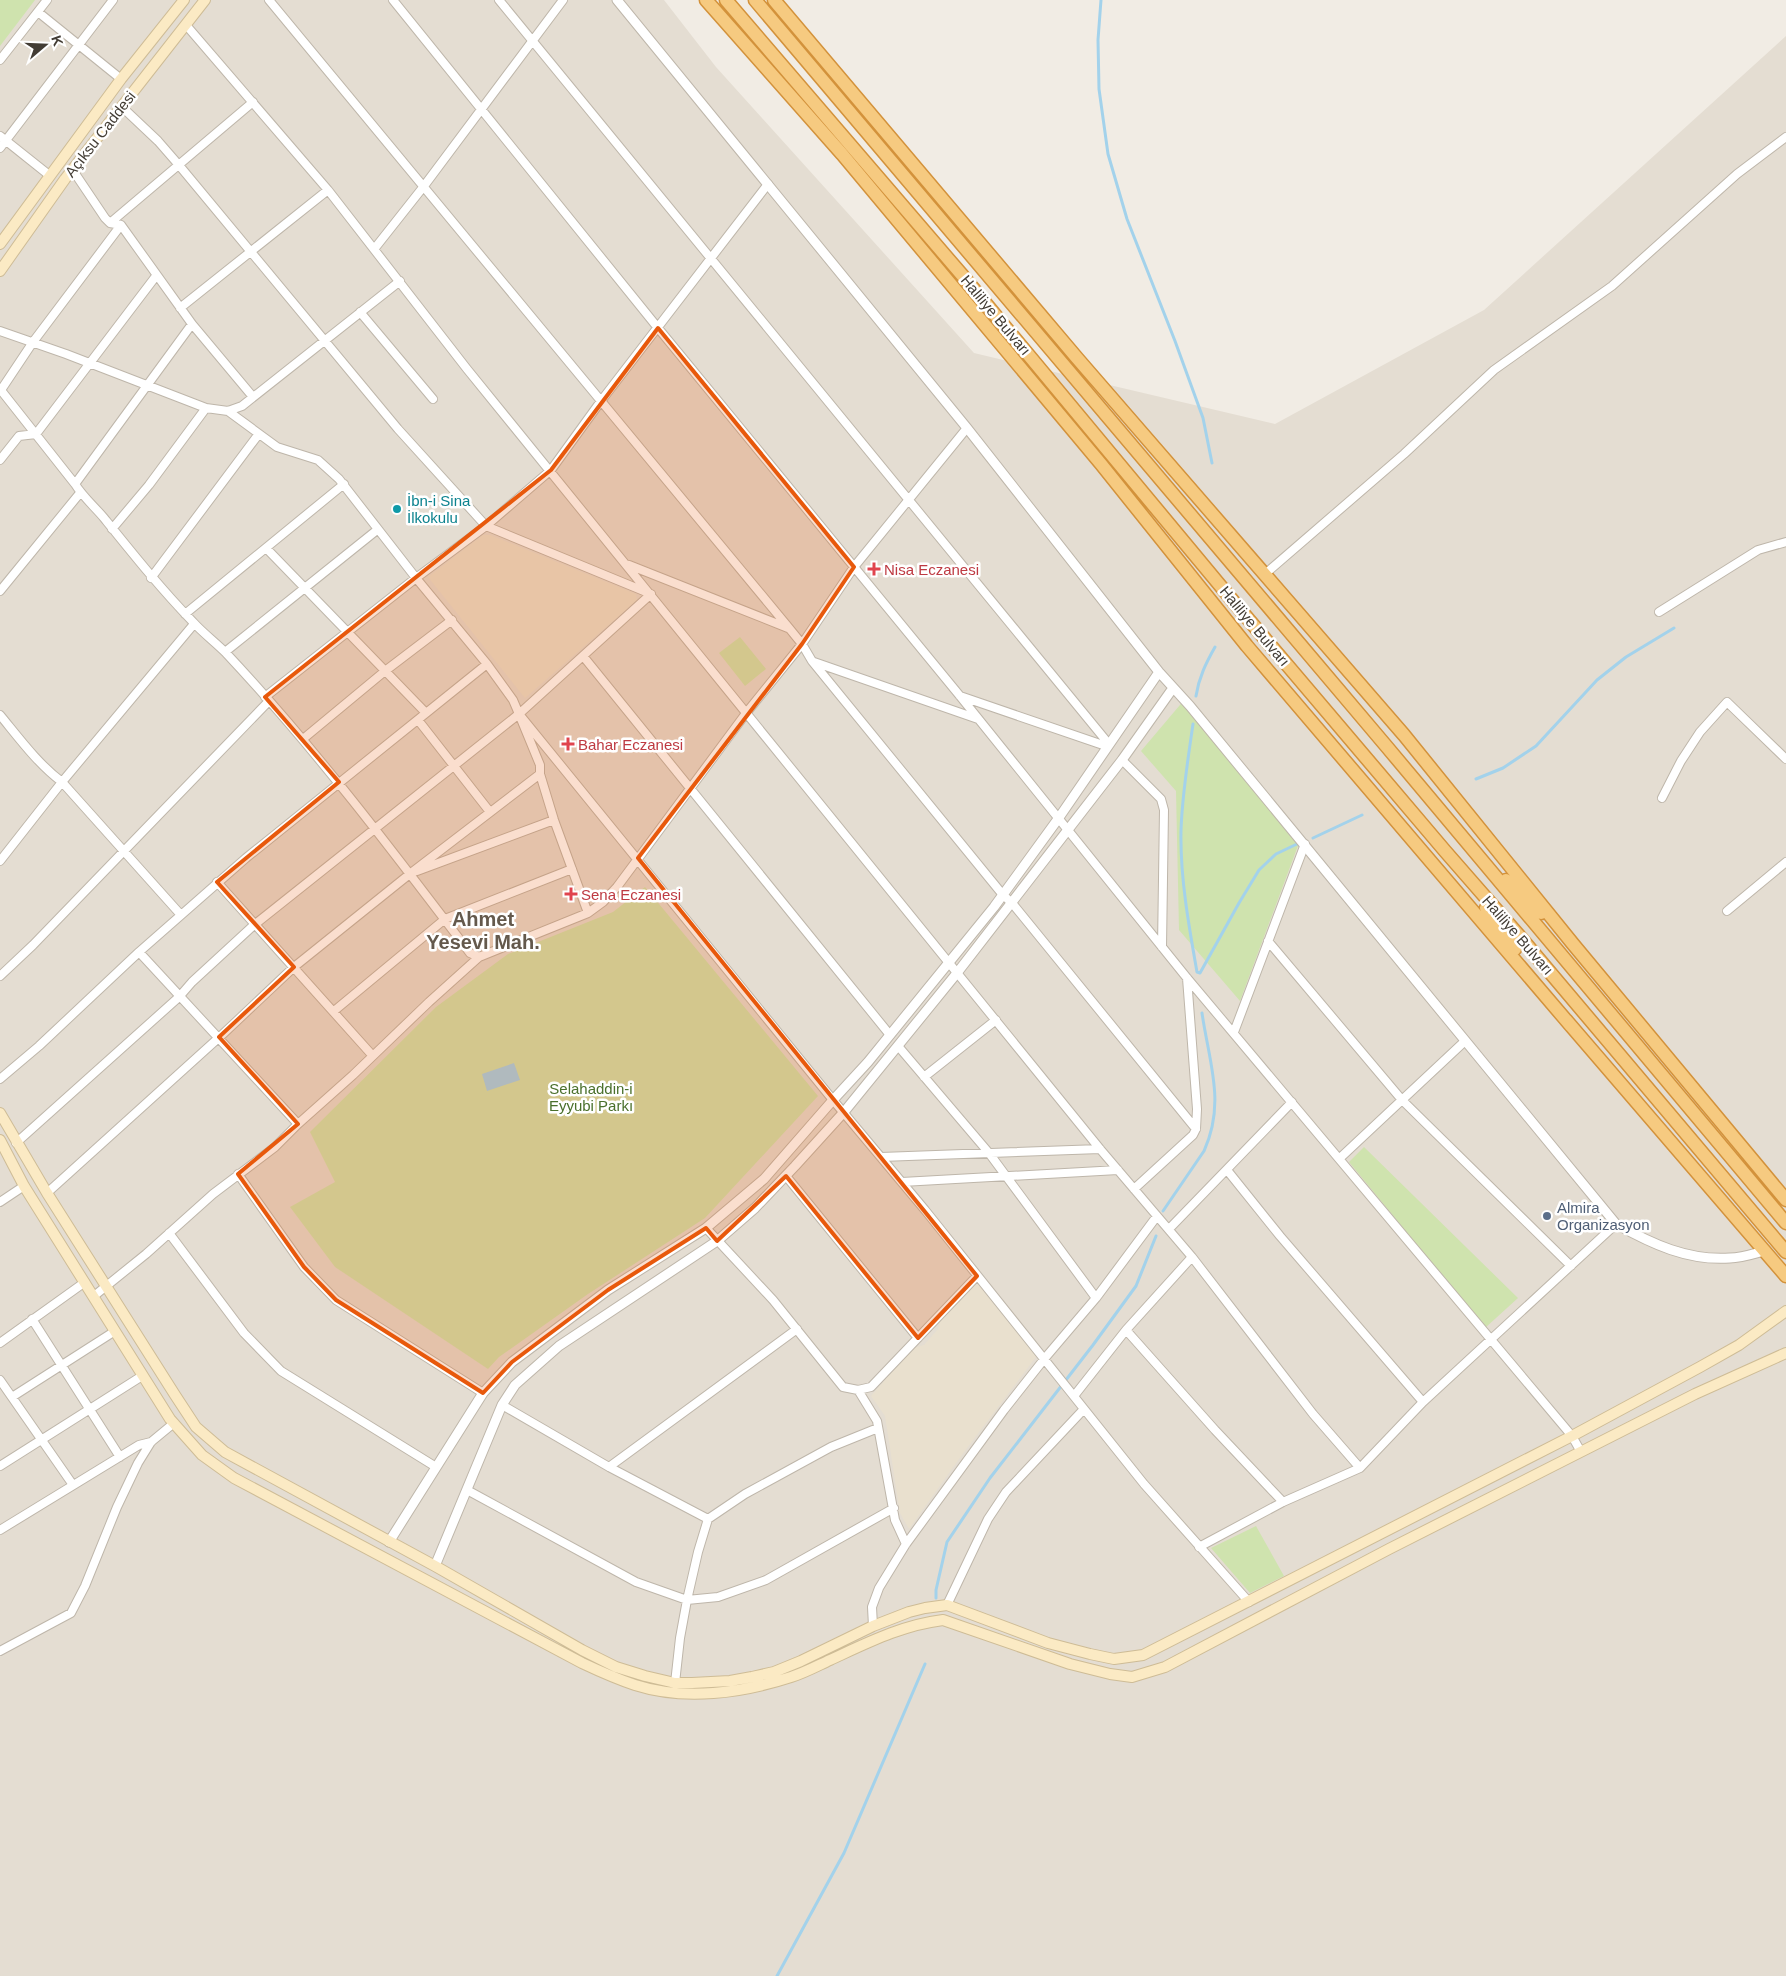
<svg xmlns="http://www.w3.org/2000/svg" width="1786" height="1976" font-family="Arial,sans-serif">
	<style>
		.residential { fill: #e4ddd2 }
		.education { fill: #e9e0ce }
		.green { fill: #cfe3ae }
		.water { fill: #a3d2eb }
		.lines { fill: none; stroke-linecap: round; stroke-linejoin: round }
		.stream { stroke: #a3d2eb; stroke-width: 3 }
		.minor-casing { stroke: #beb6aa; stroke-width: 10 }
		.tertiary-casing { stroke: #beb6aa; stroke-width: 11 }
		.secondary-casing { stroke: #cebc96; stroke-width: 12 }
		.trunk-casing { stroke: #d3923b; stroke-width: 15 }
		.minor { stroke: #fff; stroke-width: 8 }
		.tertiary { stroke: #fff; stroke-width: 9 }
		.secondary { stroke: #fbeac4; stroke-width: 10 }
		.trunk { stroke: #f6ca80; stroke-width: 12 }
		.marked { fill: #e8590c; fill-opacity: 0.2; stroke: #e8590c; stroke-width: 4; stroke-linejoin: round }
		.culture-dot { fill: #0f9aa8; stroke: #fff; stroke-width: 2 }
		.health-dot { fill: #e0444e; stroke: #fff; stroke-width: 2 }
		.service-dot { fill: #5c6f8a; stroke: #fff; stroke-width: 2 }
		.labels { text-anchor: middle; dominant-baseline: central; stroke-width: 5; stroke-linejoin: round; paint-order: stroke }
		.street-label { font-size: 15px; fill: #423c34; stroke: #fff }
		.culture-label { font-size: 15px; fill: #0d838f; stroke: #fff; text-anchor: start }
		.health-label { font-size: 15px; fill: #be3a42; stroke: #fff; text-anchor: start }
		.park-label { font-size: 15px; fill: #4a702c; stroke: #fff }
		.service-label { font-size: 15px; fill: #4e5e75; stroke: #fff; text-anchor: start }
		.district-label { font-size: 20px; font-weight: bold; fill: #64594c; stroke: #fff }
	</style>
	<rect width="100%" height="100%" fill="#f1ece4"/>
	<path class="residential" d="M0,0H664L716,67L974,353L1275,424L1484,310L1786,36V1976H0Z"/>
	<path class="education" d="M483,535H490L636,594L637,600L525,698L428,577Z
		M981,1281L1039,1353L964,1452L909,1529L900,1513L885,1416L871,1396L913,1348L924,1345L938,1329L941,1318L973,1282Z"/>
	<path class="green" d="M0,0H35L0,46Z
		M740,637L766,669L745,686L719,653Z
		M1185,699L1299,843L1240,1001L1179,930L1176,791L1141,751Z
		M645,887L818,1096L705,1218L588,1294L499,1357L488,1369L335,1267L290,1207L335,1182L310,1132L436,1007L508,954L613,912Z
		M1364,1147L1518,1298L1485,1328L1349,1162Z
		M1256,1526L1284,1576L1250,1593L1211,1548Z"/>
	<path class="water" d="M514,1063L520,1080L487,1091L482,1074Z"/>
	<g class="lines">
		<path class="stream" d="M1101,0L1098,40L1099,89L1108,154L1127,219L1175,341L1203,418L1212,463
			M1196,696C1199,677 1206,663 1215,647
			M1193,724C1188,759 1182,795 1181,831C1180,877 1189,927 1197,972L1200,973L1239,903L1259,870L1276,854L1297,844
			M1476,779L1503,768L1536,746L1597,680L1626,657L1674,628
			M1313,838L1362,815
			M1163,1211L1204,1151C1226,1103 1209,1062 1202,1013
			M936,1598V1590L947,1542L990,1478L1093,1345L1136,1286L1156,1236
			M777,1976L844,1853L925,1664"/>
		<defs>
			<path id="minor" d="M269,0L789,628L802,644L812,661L1003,895L1012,903L1196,1129
				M393,0L658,328L960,696L1187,978L1572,1436L1581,1452
				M499,0L1108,743
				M38,12L121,79
				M186,25L328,190L467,369L1100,1149L1192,1257L1313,1414L1360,1468
				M0,60L47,0
				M122,107L158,141L178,164L398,429L486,526L651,594L519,714L540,765V774L554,820L588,913
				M0,136L49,175
				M0,148L113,0
				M72,169L105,218L110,223L121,225L192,324L253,397
				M110,223L253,102
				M375,248L424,186L563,0
				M180,308L328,190
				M360,312L433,399
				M0,331L66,354L206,408L228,411L242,406L400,281
				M0,389L75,484C83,497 95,507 104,518C133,554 161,589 193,622C203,633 215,642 226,653C314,747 392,850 470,953L479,957
				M1,390L33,342L121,225
				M228,411L277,447L318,460L339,479L416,578L487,664L513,700L519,714L833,1100L925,1210L1144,1484L1249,1602
				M0,460L19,436L36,434L156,276
				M75,484L192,324
				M112,529L149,485L206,408
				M266,548L426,713
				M629,565L788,628
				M1265,574L1404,454L1494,370L1612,286L1737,174L1786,137
				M151,578L258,435
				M0,591L80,493
				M1659,612L1758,550L1786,542
				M185,614L344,484
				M225,652L377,530
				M583,656L890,1035
				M814,662L978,719
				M960,696L1106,746
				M265,697L416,578L486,526L551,470L601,401L768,184
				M0,715C19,738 37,763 62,782L0,861
				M418,720L490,812
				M303,739L385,671L452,620
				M1122,760L1161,799L1164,810L1162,947
				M1662,798L1681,761L1700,732L1727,702L1786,759
				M417,871L554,820
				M217,882L372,1055
				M1727,911L1786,862
				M181,915L62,782L194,624
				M1268,941L1402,1100L1571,1266
				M139,952L298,1124
				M0,976L33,945L268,702
				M334,1011L445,919L572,869
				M1234,1032L1305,844
				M898,1046L989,1153L1096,1298
				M924,1077L996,1020
				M0,1079L39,1046L139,952L246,858L487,664
				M16,1143L179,997L192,982L254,925L519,714
				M881,1157L1100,1149
				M1340,1158L1465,1041
				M1227,1170L1280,1236L1423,1402
				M238,1174L304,1267L336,1300L483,1393
				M786,1176L918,1338
				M902,1182L1118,1170
				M1134,1189L1193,1135L1196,1129L1197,1109L1187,978
				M47,1193L224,1033L294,967L411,873L540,774
				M0,1202L24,1186
				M706,1228L773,1300L843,1387L858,1390L871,1387L977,1276
				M1169,1229L1292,1102
				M169,1233L244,1333L281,1371L436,1467
				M94,1296L146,1254L213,1194L275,1147L298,1124L353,1075L429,1002L479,957L588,913L603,902L617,887L747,712L802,644L854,567L967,428
				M32,1319L120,1457
				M1126,1330L1215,1430L1283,1502
				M0,1343L85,1282
				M0,1380L73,1485
				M858,1390L877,1421L895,1520L906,1544
				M1074,1396L1126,1330L1192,1257
				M12,1397L115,1331
				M502,1405L609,1467L708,1519
				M0,1466L142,1376
				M609,1467L797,1329
				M467,1490L636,1582L687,1600L718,1597L766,1580L894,1508
				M0,1530L139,1445L151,1442
				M1199,1547L1283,1502L1360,1468L1423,1402L1616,1224
				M947,1605L988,1519L1006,1492L1084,1409
				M873,1626L872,1607L879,1588L906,1544L1004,1410L1045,1358L1096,1298L1157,1216
				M0,1651L71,1613L85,1586L117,1507L138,1463L151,1442L174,1423
				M675,1683L680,1638L687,1600L698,1552L708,1519L745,1494L831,1447L878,1428"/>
			<path id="tertiary" d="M617,0L967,428L1159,672L1190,706L1616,1224C1652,1244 1688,1261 1730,1258C1741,1258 1753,1254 1764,1251
				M389,1542L483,1393L512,1362L608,1290L706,1228L764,1179L833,1100L868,1062L994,907L1058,819L1159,672
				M435,1566L502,1405L515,1385L559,1346L717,1241L755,1208L795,1166L844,1112L957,973L1122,760L1173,688"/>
			<path id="secondary" d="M0,244L121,79L184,0
				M0,271L65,179L205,0
				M0,1113L47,1193L175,1395L196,1427L225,1452L435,1566L582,1650L616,1667L645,1676L675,1683H692L730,1681L752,1677L774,1672L801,1661L873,1626L909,1612L925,1608L947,1605L1048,1643L1090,1654L1114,1659L1143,1655L1572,1436L1700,1367L1739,1345L1786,1311
				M0,1140L24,1186L170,1419L202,1455L234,1478L582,1663C599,1671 617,1679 635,1685C685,1701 742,1693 791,1677C804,1673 817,1666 830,1660C867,1643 902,1625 943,1620L1070,1664L1110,1674L1132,1677L1165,1667L1389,1549L1695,1394L1786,1353"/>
			<path id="trunk" d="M706,0L842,154L1101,464L1247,646L1571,1026
				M726,0L962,275L1238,607L1445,851L1521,938L1786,1252
				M755,0L1387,747L1786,1223
				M774,0L1077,358L1404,735L1573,944L1786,1200
				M1506,880L1541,913
				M1486,908L1515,949
				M1566,1020L1786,1276"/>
		</defs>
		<use href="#minor" class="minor-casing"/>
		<use href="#tertiary" class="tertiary-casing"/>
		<use href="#secondary" class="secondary-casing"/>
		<use href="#trunk" class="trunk-casing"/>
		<use href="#minor" class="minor"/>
		<use href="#tertiary" class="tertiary"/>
		<use href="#secondary" class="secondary"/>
		<use href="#trunk" class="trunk"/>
	</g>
	<path class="marked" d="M658,328L854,567L802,644L638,858L977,1276L918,1338L786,1176L717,1241L706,1228L608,1290L512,1362L483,1393L336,1300L304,1267L238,1174L298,1124L219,1037L294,967L217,882L339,782L265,697L551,470Z"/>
	<circle class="culture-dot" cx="397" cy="509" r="5"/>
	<g class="health-dot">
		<path d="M871.5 561.5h5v5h5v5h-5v5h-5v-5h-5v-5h5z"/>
		<path d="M565.5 736.5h5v5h5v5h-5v5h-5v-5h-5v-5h5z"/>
		<path d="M568.5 886.5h5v5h5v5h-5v5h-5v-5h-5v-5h5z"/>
	</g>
	<circle class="service-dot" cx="1547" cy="1216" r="5"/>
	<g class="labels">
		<g class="street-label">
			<text transform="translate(100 134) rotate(-52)">Açıksu Caddesi</text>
			<text transform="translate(996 315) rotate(50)">Haliliye Bulvarı</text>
			<text transform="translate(1255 626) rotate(50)">Haliliye Bulvarı</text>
			<text transform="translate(1518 935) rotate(49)">Haliliye Bulvarı</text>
		</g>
		<g class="culture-label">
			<text x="407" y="500">İbn-i Sina<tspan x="407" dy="17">İlkokulu</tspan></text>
		</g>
		<g class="health-label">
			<text x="884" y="569">Nisa Eczanesi</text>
			<text x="578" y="744">Bahar Eczanesi</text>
			<text x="581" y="894">Sena Eczanesi</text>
		</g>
		<g class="park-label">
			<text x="591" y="1088">Selahaddin-i<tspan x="591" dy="17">Eyyubi Parkı</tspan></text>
		</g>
		<g class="service-label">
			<text x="1557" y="1207">Almira<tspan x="1557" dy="17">Organizasyon</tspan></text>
		</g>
		<g class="district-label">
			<text x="483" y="919">Ahmet<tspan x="483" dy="23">Yesevi Mah.</tspan></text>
		</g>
	</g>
	<g transform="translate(45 45) rotate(71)" stroke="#ffffff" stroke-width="4" paint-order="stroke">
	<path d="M0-4L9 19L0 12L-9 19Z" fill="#423c34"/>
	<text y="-8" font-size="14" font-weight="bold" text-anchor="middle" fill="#423c34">K</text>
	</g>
</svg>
